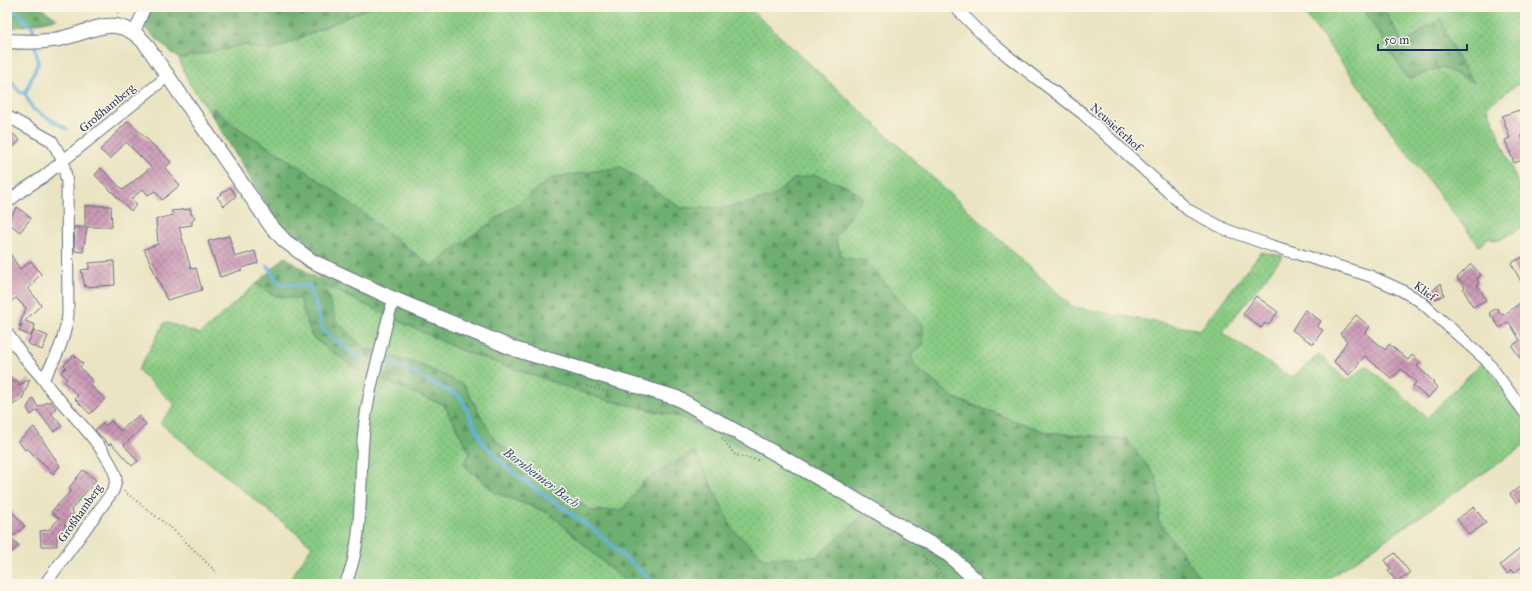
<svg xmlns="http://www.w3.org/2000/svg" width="1532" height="591" font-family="'IM FELL Great Primer',serif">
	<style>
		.grass { fill: url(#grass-dots); stroke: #527d70 }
		.forest { fill: url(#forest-firs); stroke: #446f68; fill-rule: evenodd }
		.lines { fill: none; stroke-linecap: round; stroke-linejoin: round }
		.stream { stroke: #64b3de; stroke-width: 3.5 }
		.building { fill: url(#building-cross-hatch) }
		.minor-casing { stroke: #636e81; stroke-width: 13 }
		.tertiary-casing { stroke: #636e81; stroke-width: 16 }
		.path { stroke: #636e81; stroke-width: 2; stroke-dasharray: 1 3; stroke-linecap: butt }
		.minor { stroke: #fff; stroke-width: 11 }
		.tertiary { stroke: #fff; stroke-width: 14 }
		.labels { text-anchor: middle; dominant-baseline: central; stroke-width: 3; stroke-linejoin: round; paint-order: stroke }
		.street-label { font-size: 12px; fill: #1b2f5e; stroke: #fcf5e5 }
		.water-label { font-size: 13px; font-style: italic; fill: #315784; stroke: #fcf5e5 }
	</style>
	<defs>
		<pattern id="grass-dots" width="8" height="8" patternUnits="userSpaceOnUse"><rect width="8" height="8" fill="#89cb83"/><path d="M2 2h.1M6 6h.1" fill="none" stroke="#6fa56e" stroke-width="1.8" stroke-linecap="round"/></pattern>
		<pattern id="forest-firs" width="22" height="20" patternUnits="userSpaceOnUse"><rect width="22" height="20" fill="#6eaf71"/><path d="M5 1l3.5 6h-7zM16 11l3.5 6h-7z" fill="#5a8f60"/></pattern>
		<pattern id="building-cross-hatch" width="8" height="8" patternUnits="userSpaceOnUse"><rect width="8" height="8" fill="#c996b4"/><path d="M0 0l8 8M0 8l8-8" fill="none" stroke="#a27b96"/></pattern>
	</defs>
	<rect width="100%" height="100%" fill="#fcf5e5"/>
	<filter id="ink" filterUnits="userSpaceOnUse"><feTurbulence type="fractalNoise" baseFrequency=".025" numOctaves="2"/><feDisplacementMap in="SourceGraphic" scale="8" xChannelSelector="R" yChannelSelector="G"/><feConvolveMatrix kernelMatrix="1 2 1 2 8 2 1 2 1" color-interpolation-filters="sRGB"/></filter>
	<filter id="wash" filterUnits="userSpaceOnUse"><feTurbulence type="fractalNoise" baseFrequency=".012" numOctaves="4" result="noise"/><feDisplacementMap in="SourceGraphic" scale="16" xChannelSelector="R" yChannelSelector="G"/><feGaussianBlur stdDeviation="0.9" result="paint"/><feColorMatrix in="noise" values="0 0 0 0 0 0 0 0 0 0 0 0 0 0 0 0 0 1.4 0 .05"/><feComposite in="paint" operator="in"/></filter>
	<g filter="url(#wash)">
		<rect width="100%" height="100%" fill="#eae4c3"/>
		<path class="grass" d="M370,7H748L1073,307L1200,330L1261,252L1283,256L1222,333L1292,378L1319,354L1347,381L1366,366L1397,391L1427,418L1483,361L1525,423V445L1325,581L1327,584H1205L1158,520L1161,502L1126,439L1045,432L954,398L914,366L911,354L866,261L843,258L835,238L863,197L794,179L772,197L725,208H681L621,167L552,178L431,266L334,191L297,165L235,126L214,108L211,114L189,83L179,59L243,45L271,51Z
			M1300,7H1362L1408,79L1442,67L1474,83L1457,58L1440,18L1404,44L1382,7H1525V79L1487,106L1525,201V226L1497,241L1488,238L1479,246L1394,136L1374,106Z
			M256,284L275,296L300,299L312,337L356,369L444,405L470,453L463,464L496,493L549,513L628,584H287L312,546L160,423L175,405L138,370L165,322L200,334Z
			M324,285L460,350L602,399L681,417L743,448L873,505L858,520L817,557L764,558L733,530L695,451L645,480L622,510L593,511L543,481L493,438L464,385L419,364L365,349L336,320Z"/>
		<path class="forest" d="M7,7H40L57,19L7,29Z
			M151,7H370L271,51L243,45L179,59L141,25Z
			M1362,7H1382L1404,44L1440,18L1457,58L1475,83L1442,67L1408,79Z
			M213,108L235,126L297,165L334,191L431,266L552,178L621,167L681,208H725L772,197L794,179L815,175L846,186L863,197L835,238L842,258L866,261L923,325V345L911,354L914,366L954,398L1045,432L1126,439L1156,476L1161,502L1158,520L1205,584H628L549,513L496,493L463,465L470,453L444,405L356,369L312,337L300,299L275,296L256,284L285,257L323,283L286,237L211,114ZM324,285L460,350L602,399L681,417L743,448L873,505L858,520L817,557L764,558L733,530L695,451L645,480L622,510L593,511L543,481L493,438L464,385L419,364L365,349L336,320Z"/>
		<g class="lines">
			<path class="stream" d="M11,7L33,28L34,39
				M35,45L38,63L25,94L33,109L67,129
				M7,76L20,92L25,94
				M268,266L279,284L310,286L323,331L358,357L366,359
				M383,363L404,368L461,397L482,442L508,469L598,533L655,584"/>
		</g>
		<g id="blocks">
			<path class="building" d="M1519,110L1525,126V133L1521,135L1525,145V159L1514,163L1505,140L1510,138L1502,116Z
				M128,121L171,162L165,168L180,185L162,200L155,191L148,195L143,189L131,199L137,204L131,211L95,175L101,168L123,190L151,167L126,142L110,159L100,150Z
				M7,129L20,140L7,154Z
				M230,187L236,196L224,206L217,197Z
				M85,206H111L112,227H87L83,252L75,251L74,227H85Z
				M17,207L31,218L20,232L7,222Z
				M191,209V214L195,217L192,221V225L179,227L191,269L196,268L202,290L167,300L144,249L158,244L156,219L174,215L171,211Z
				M229,236L235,257L255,251L258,263L242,268V270L220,277L208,241Z
				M7,249L20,269L31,261L41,274L34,281L35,283L28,288L41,305L25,321L35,325L31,336L19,331L22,324L19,327L26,308L16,298L7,304Z
				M1525,256V289L1511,263Z
				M114,261L115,285L85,287L81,270L89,269V263Z
				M1471,264L1481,275L1477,279L1479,283L1477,284L1486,300L1473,307L1463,289L1465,287L1457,278Z
				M1441,283L1444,295L1431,301L1426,297Z
				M1256,296L1278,312L1268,325L1265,323L1261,328L1243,314Z
				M1520,303L1522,306L1525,305V365L1512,346L1520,340L1509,322L1500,328L1489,313L1497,308L1501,314L1503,313L1504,315Z
				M1305,310L1321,321L1317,327L1323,330L1313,344L1292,330Z
				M1356,315L1370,327L1365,332L1385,350L1389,344L1408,360L1412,355L1420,362L1417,366L1434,382L1433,383L1437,387L1428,398L1413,386L1416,382L1401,369L1392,379L1365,356L1349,375L1334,362L1347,341L1340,334Z
				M34,330L48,336L42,350L28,344Z
				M74,355L83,364L80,367L93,382L90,385L105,399L90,414L75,399L78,396L64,382L67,379L61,372L66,367L64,365Z
				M7,370L14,382L17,380L20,385L30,379L22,399L11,406L7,400Z
				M33,398L38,407L50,401L56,408L51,413L62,426L54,432L37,410L31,415L27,408Z
				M138,416L146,424L124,445L138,461L132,466L111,443L109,445L95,430L103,423L105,426L111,421L120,431Z
				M34,427L60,466L53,474L27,448L25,450L18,441Z
				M83,470L96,480L71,510L74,513L64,524L66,526L57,536V546H41L40,531L48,530L59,519L51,512L71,491L69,488Z
				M1525,483V497L1516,503L1510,494Z
				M7,506L25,526L14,536L7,528Z
				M1474,507L1486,523L1469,535L1457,519Z
				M12,538L19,546L11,553L7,549V543Z
				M1521,548L1525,554V564L1514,573L1511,570L1507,574L1500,565Z
				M1395,553L1410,573L1397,582L1388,571L1391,569L1385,560Z"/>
		</g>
	</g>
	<g filter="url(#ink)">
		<use href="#blocks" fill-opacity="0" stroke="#636e81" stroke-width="1"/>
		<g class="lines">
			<defs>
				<path id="minor" d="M955,7L984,36L1010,58L1082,113L1188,210L1227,230L1272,246L1370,276L1401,290L1420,301L1486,360L1525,413
					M134,33L145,7
					M7,116L52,141L63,161L67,183L68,315C64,341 57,357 43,379
					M7,203L20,192L43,177L169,75
					M7,333L24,357L43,379L50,389C67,409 113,455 116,479C116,483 114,488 113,491L45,584
					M345,584C364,545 359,484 363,441C365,410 372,380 380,351C384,334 388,316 394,299"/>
				<path id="tertiary" d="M7,41C22,42 38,43 53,40C90,35 113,9 145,43L271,226L285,241L312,261L394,299L517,350L677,398L831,485L949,555L980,584"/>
			</defs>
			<use href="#minor" class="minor-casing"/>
			<use href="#tertiary" class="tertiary-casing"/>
			<path class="path" d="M117,13L133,7
				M587,386L608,392
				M722,438L735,455L761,461
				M124,491L176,532L217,573
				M923,556L938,569L949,584"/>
			<use href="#minor" class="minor"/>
			<use href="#tertiary" class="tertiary"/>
		</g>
	</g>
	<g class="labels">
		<g class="street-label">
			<text transform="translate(107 108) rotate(-40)">Großhamberg</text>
			<text transform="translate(1116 127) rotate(42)">Neusieferhof</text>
			<text transform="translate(1425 291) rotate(36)">Klief</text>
			<text transform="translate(80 513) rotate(-55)">Großhamberg</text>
		</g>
		<g class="water-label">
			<text transform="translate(541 478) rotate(37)">Bornheimer Bach</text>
		</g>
	</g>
	<rect width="1532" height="591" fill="none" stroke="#fcf5e5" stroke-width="24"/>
	<path d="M1378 44v6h89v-6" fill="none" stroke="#1b2f5e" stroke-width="2"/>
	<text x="1384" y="44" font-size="12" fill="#1b2f5e" stroke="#fcf5e5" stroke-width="3" paint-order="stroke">50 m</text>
</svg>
